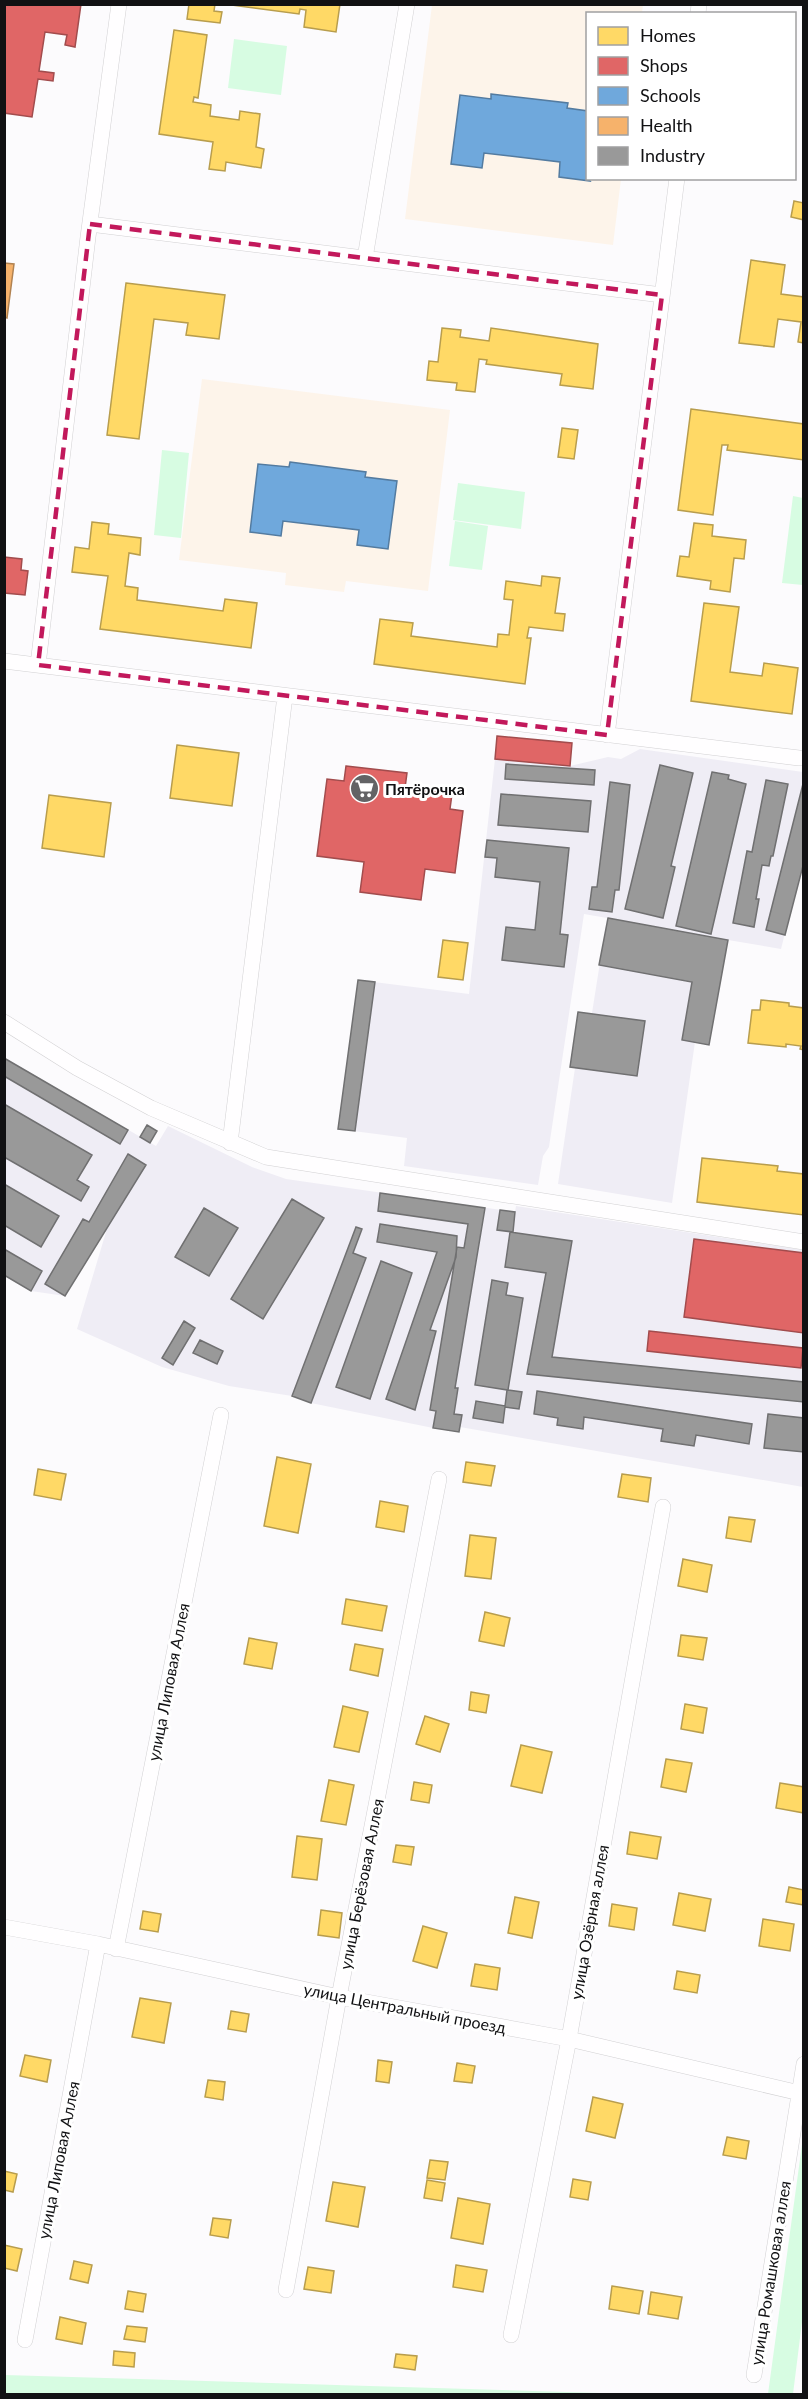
<svg xmlns="http://www.w3.org/2000/svg" width="808" height="2399" font-family="Lato,sans-serif">
	<style>
		.built { fill: #efedf5 }
		.education { fill: #fdf4ea }
		.green { fill: #d7fce2 }
		.homes { fill: #ffd966; stroke: #b89d4d; stroke-width: 1.5 }
		.shops { fill: #e06666; stroke: #a24c4d; stroke-width: 1.5 }
		.schools { fill: #6fa8dc; stroke: #537ba0; stroke-width: 1.5 }
		.health { fill: #f6b26b; stroke: #b18251; stroke-width: 1.5 }
		.industry { fill: #999; stroke: #707071; stroke-width: 1.5 }
		.lines { fill: none; stroke-linecap: round; stroke-linejoin: round }
		.minor-casing { stroke: #d2d1d3; stroke-width: 16 }
		.minor { stroke: #fffeff; stroke-width: 15 }
		.marked { fill: none; stroke: #c2185b; stroke-width: 4.5; stroke-dasharray: 12 8; stroke-linejoin: round }
		.labels { text-anchor: middle; dominant-baseline: central; stroke-width: 6; stroke-linejoin: round; paint-order: stroke }
		.poi-label { font-size: 16px; font-weight: bold; fill: #111113; stroke: #fff; text-anchor: start }
		.street-label { font-size: 16px; fill: #111113; stroke: #fff }
	</style>
	<rect width="100%" height="100%" fill="#fcfbfd"/>
	<path class="built" d="M640,749L803,772V862L781,949L728,940L695,1042L672,1203L558,1184L575,1068L570,1067L578,1012L592,1013L607,918L584,914L549,1147L543,1156L538,1185L404,1166L407,1138L338,1129L358,980L469,994L495,759L570,766L608,757L621,759Z
		M5,1058L156,1146L168,1126L252,1167L286,1179L515,1212L516,1206L803,1250V1487L460,1427L459,1432L433,1428L311,1403L292,1396L229,1386L162,1367L77,1329L106,1232L103,1230L65,1296L31,1291L5,1275Z"/>
	<path class="education" d="M432,5H643L642,13L588,14V178L621,179L613,245L405,219Z
		M202,379L450,410L428,591L346,581L344,592L285,585L286,573L179,560Z"/>
	<path class="green" d="M234,39L287,46L281,95L228,88Z
		M162,450L189,453L181,538L154,535Z
		M458,483L525,492L521,529L453,520Z
		M793,496L803,498V585L782,583Z
		M455,521L488,526L482,570L449,566Z
		M803,2137L804,2306L793,2394H768Z
		M5,2375L634,2394H5Z"/>
	<path class="homes" d="M189,4H215L214,11L222,12L220,23L187,19Z
		M224,4H340L336,32L304,27L306,10L300,9L299,14Z
		M174,30L207,35L198,98L194,97L193,102L211,105L210,116L239,120L240,111L260,114L256,147L264,149L261,168L226,162L225,171L209,169L213,142L159,134Z
		M794,201L804,203V220L791,217Z
		M751,260L785,265L781,294L804,297V343L798,342L801,322L778,319L774,347L739,343Z
		M126,283L225,295L219,339L186,335L188,323L154,319L139,439L107,435Z
		M442,328L461,330L460,337L489,341L491,328L598,344L593,389L560,385L562,374L486,364L487,360L479,359L475,392L456,390L457,383L427,380L429,361L438,362Z
		M691,409L804,424V460L727,450L728,445H722L713,515L678,510Z
		M562,428L578,430L574,459L558,457Z
		M92,522L109,524L108,534L141,538L140,555L129,553L125,586L138,588L137,600L223,611L225,599L257,603L251,648L100,629L108,576L72,572L75,547L89,549Z
		M694,523L713,525L712,536L746,540L744,559L734,558L730,592L710,589L711,581L677,576L680,556L689,557Z
		M542,576L560,578L555,613L565,614L563,631L529,627L527,638H531L525,684L374,664L380,619L413,623L411,636L497,647L498,634L509,635L513,600L504,599L506,581L541,586Z
		M704,603L739,607L730,672L762,676L764,663L798,668L792,714L691,701Z
		M177,745L239,753L232,806L170,798Z
		M49,795L111,803L104,857L42,848Z
		M443,940L468,943L463,980L438,977Z
		M761,1000L789,1003V1006L804,1008V1050L800,1049L801,1046L786,1044V1047L748,1043L752,1010H760Z
		M702,1158L778,1166L777,1171L804,1174V1215L697,1202Z
		M277,1457L311,1464L298,1533L264,1526Z
		M466,1462L495,1466L491,1486L463,1482Z
		M38,1469L66,1474L61,1500L34,1495Z
		M622,1474L651,1478L648,1502L618,1497Z
		M380,1501L408,1506L404,1532L376,1527Z
		M729,1517L755,1520L751,1542L726,1538Z
		M470,1535L496,1538L491,1579L465,1576Z
		M683,1559L712,1565L707,1592L678,1586Z
		M346,1599L387,1606L382,1631L342,1624Z
		M485,1612L510,1618L504,1646L479,1641Z
		M681,1635L707,1638L703,1660L678,1656Z
		M249,1638L277,1643L272,1669L244,1664Z
		M355,1644L383,1649L378,1676L350,1670Z
		M471,1692L489,1695L486,1713L469,1710Z
		M685,1704L707,1708L703,1733L681,1729Z
		M343,1706L368,1712L359,1752L334,1747Z
		M425,1716L449,1724L440,1752L416,1744Z
		M521,1745L552,1752L542,1793L511,1786Z
		M666,1759L692,1763L686,1792L661,1787Z
		M329,1780L354,1785L346,1825L321,1821Z
		M414,1782L432,1785L429,1803L411,1800Z
		M780,1783L804,1787V1813L776,1808Z
		M630,1832L661,1837L657,1859L627,1854Z
		M297,1836L322,1839L317,1880L292,1877Z
		M396,1845L414,1847L411,1865L393,1862Z
		M789,1887L804,1890V1905L786,1902Z
		M679,1893L711,1899L705,1931L673,1925Z
		M515,1897L539,1902L532,1938L508,1933Z
		M612,1904L637,1908L634,1930L609,1926Z
		M321,1910L342,1913L339,1938L318,1935Z
		M143,1911L161,1914L158,1932L140,1929Z
		M763,1919L794,1924L790,1951L759,1946Z
		M423,1926L447,1933L437,1968L413,1961Z
		M475,1964L500,1968L497,1990L471,1986Z
		M677,1971L700,1975L697,1993L674,1989Z
		M140,1998L171,2003L164,2043L132,2037Z
		M231,2011L249,2014L246,2032L228,2029Z
		M25,2055L51,2060L47,2082L20,2076Z
		M378,2060L392,2062L389,2083L376,2081Z
		M457,2063L475,2066L472,2083L454,2081Z
		M208,2080L225,2082L223,2100L205,2097Z
		M593,2097L623,2104L615,2138L586,2131Z
		M727,2137L749,2141L746,2159L723,2155Z
		M430,2160L448,2162L445,2180L427,2178Z
		M4,2171L17,2174L13,2192L4,2190Z
		M573,2179L591,2182L588,2200L570,2197Z
		M427,2180L445,2183L442,2201L424,2198Z
		M333,2182L365,2187L358,2227L326,2221Z
		M458,2198L490,2204L483,2244L451,2238Z
		M213,2218L231,2220L228,2238L210,2235Z
		M4,2245L22,2249L17,2271L4,2268Z
		M74,2261L92,2265L88,2283L70,2279Z
		M456,2265L487,2270L483,2292L453,2287Z
		M308,2267L334,2271L331,2293L304,2289Z
		M612,2286L643,2291L639,2314L609,2309Z
		M128,2291L146,2294L143,2312L125,2309Z
		M651,2292L682,2297L678,2319L648,2314Z
		M60,2317L86,2323L82,2344L56,2339Z
		M127,2326L147,2328L145,2342L124,2339Z
		M114,2351L135,2353L134,2367L113,2365Z
		M396,2354L417,2356L415,2370L394,2367Z"/>
	<path class="shops" d="M4,4H81L75,47L65,45L67,35L45,32L39,71L54,73L53,81L38,79L32,117L4,113Z
		M4,557L22,559L21,570L28,571L25,595L4,593Z
		M497,736L572,743L570,766L495,759Z
		M346,766L407,773L405,788L452,794L450,809L463,811L455,873L425,869L421,900L360,892L364,862L317,856L327,779L344,781Z
		M694,1239L804,1253V1333L684,1317Z
		M649,1331L803,1348L801,1368L647,1351Z"/>
	<path class="schools" d="M491,94L568,103L567,108L588,111V178L590,181L559,177L560,162L484,153L482,168L451,164L460,95L491,99Z
		M290,462L366,472L365,477L397,481L388,549L357,545L359,530L283,521L281,536L250,532L258,464L289,467Z"/>
	<path class="health" d="M4,263L14,264L7,318L4,317Z"/>
	<path class="industry" d="M506,764L595,770L594,785L505,779Z
		M660,765L693,773L671,866L675,867L663,918L625,909Z
		M712,772L729,775L728,779L746,784L711,934L676,926Z
		M766,780L788,784L773,856H771L769,866L762,865L756,899H759L754,927L733,923L747,851L752,852Z
		M804,780V862L785,935L766,930Z
		M610,782L630,785L619,890H615L612,912L589,909L592,887H597Z
		M501,794L591,801L588,832L498,825Z
		M487,840L569,848L560,934L568,935L564,967L502,960L506,927L535,930L540,882L495,877L497,858L485,857Z
		M608,918L728,940L709,1045L682,1040L692,982L599,965Z
		M358,980L375,982L355,1131L338,1129Z
		M578,1012L645,1021L637,1076L570,1067Z
		M4,1058L128,1130L120,1144L4,1076Z
		M4,1104L92,1155L77,1180L89,1187L81,1201L4,1157Z
		M147,1125L157,1131L150,1143L140,1137Z
		M128,1154L146,1165L65,1296L45,1284L83,1219L89,1222Z
		M4,1184L59,1216L41,1247L4,1225Z
		M380,1193L485,1208L455,1388H458L454,1414L462,1415L459,1432L433,1428L436,1411L430,1410L457,1247L464,1248L468,1224L378,1211Z
		M292,1199L324,1218L263,1319L231,1299Z
		M204,1208L238,1228L209,1276L175,1257Z
		M500,1210L515,1212L513,1232L497,1230Z
		M380,1224L457,1236L456,1257L430,1330L436,1331L415,1410L386,1399L437,1252L377,1242Z
		M356,1227L362,1229L353,1253L366,1258L311,1403L292,1396Z
		M510,1232L572,1241L552,1357L804,1382V1402L527,1374L546,1273L505,1267Z
		M4,1249L42,1271L31,1291L4,1275Z
		M381,1261L412,1273L370,1399L336,1387Z
		M492,1280L508,1283L506,1295L523,1298L508,1390L522,1392L519,1409L505,1407L503,1423L473,1418L476,1401L505,1406L507,1390L475,1385Z
		M184,1321L195,1328L173,1365L162,1358Z
		M200,1340L223,1351L217,1364L193,1353Z
		M537,1391L752,1424L749,1444L696,1435L694,1446L661,1441L663,1429L584,1417L583,1429L557,1425L558,1418L534,1414Z
		M768,1414L804,1418V1452L764,1448Z"/>
	<g class="lines">
		<defs>
			<path id="minor" d="M698,14L699,4
				M90,224L662,295
				M365,258L407,4
				M4,661L799,758
				M38,665L88,237L119,4
				M607,735L677,178
				M4,1022L77,1068L151,1108L266,1157L804,1242
				M230,1143L285,696
				M4,1927L98,1944L339,1997L569,2039L804,2094
				M116,1949L221,1415
				M286,2290L339,1997L439,1479
				M511,2335L569,2039L663,1507
				M25,2340L98,1944
				M754,2375L804,2064"/>
		</defs>
		<use href="#minor" class="minor-casing"/>
		<use href="#minor" class="minor"/>
	</g>
	<path class="marked" d="M90,224L662,295L607,735L38,665Z"/>
	<defs>
		<symbol id="supermarket-disc" viewBox="-11 -11 22 22"><circle r="9.5" fill="#636365" stroke="#fff"/><path d="M-6-5.5h2.5l.6 2H6L4.5 2H-2.5L-4.4-4H-6ZM-1.5 3.2a1.3 1.3 0 1 0 .1 0ZM3 3.2a1.3 1.3 0 1 0 .1 0Z" fill="#fff"/></symbol>
	</defs>
	<g fill-rule="evenodd">
		<use href="#supermarket-disc" x="348" y="772" width="33" height="33"/>
	</g>
	<g class="labels">
		<g class="poi-label">
			<text x="385" y="788">Пятёрочка</text>
		</g>
		<g class="street-label">
			<text transform="translate(168 1682) rotate(-79)">улица Липовая Аллея</text>
			<text transform="translate(361 1884) rotate(-79)">улица Берёзовая Аллея</text>
			<text transform="translate(589 1922) rotate(-80)">улица Озёрная аллея</text>
			<text transform="translate(405 2008) rotate(11)">улица Центральный проезд</text>
			<text transform="translate(58 2160) rotate(-79)">улица Липовая Аллея</text>
			<text transform="translate(770 2273) rotate(-81)">улица Ромашковая аллея</text>
		</g>
	</g>
	<rect width="808" height="2399" fill="none" stroke="#111113" stroke-width="12"/>
	<rect x="586" y="12" width="210" height="168" fill="#ffffff" stroke="#a0a0a1" stroke-width="1.5"/>
	<rect x="598" y="27" width="30" height="18" fill="#ffd966" stroke="#a0a0a1" stroke-width="1.5"/>
	<text x="640" y="42" font-size="18" fill="#111113">Homes</text>
	<rect x="598" y="57" width="30" height="18" fill="#e06666" stroke="#a0a0a1" stroke-width="1.5"/>
	<text x="640" y="72" font-size="18" fill="#111113">Shops</text>
	<rect x="598" y="87" width="30" height="18" fill="#6fa8dc" stroke="#a0a0a1" stroke-width="1.5"/>
	<text x="640" y="102" font-size="18" fill="#111113">Schools</text>
	<rect x="598" y="117" width="30" height="18" fill="#f6b26b" stroke="#a0a0a1" stroke-width="1.5"/>
	<text x="640" y="132" font-size="18" fill="#111113">Health</text>
	<rect x="598" y="147" width="30" height="18" fill="#999999" stroke="#a0a0a1" stroke-width="1.5"/>
	<text x="640" y="162" font-size="18" fill="#111113">Industry</text>
</svg>
